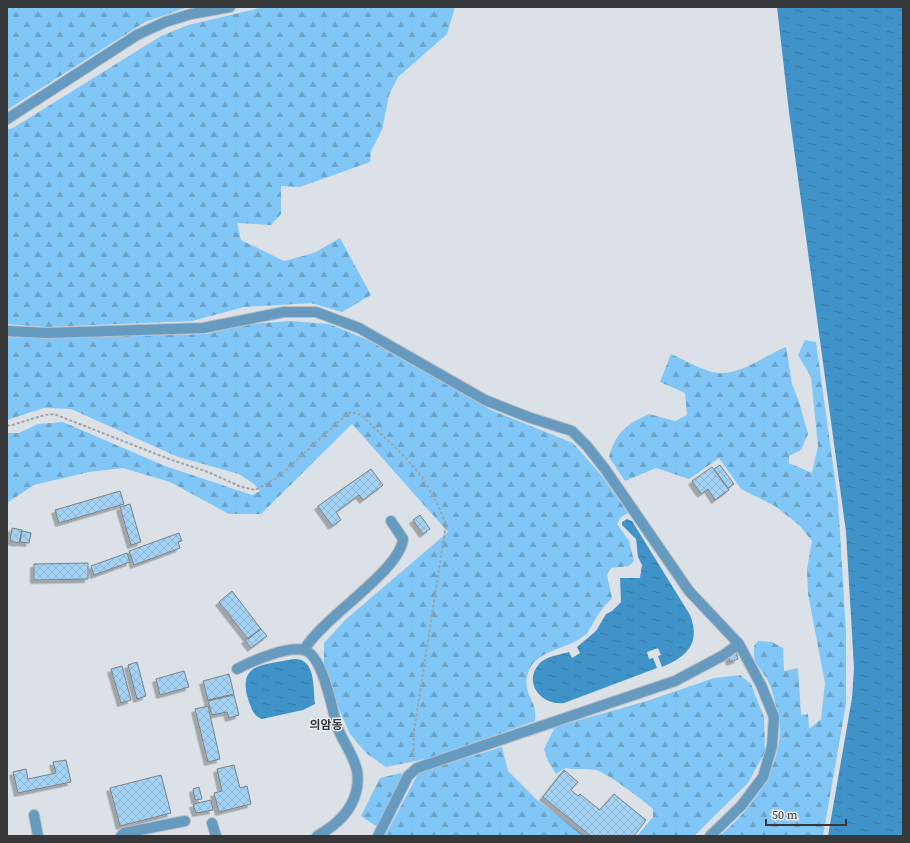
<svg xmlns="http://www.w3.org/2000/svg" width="910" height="843" font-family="'Source Serif 4','Noto Sans KR',serif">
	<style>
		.forest { fill: url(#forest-firs) }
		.water { fill: url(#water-ripples) }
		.building { fill: url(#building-cross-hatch); stroke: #7c8185; filter: url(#shadow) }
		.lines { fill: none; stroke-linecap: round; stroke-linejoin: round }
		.minor-casing { stroke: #babfc4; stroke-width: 12 }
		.path { stroke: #9ea2a6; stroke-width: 2; stroke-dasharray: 3 2; stroke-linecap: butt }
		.minor { stroke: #669abf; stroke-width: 10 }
		.labels { text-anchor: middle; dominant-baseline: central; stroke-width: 3; stroke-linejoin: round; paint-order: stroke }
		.quarter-label { font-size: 12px; font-weight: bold; fill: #36383a; stroke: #e8eef3 }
	</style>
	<defs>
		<pattern id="forest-firs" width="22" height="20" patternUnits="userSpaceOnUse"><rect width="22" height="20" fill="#80c7f8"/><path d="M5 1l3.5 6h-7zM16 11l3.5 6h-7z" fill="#6aa3ca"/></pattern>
		<pattern id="water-ripples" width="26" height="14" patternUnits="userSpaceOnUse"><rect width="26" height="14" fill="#4093c8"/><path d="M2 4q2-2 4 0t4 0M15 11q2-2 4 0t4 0" fill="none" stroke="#3679a3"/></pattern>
		<pattern id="building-cross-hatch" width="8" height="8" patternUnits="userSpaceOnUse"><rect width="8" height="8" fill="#a4d2f4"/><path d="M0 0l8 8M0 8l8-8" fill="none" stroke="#8eb5d2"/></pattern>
		<filter id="shadow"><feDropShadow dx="-3.5" dy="3.5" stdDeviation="0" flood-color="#0004"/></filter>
	</defs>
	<rect width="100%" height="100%" fill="#dbe1e6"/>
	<path class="forest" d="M7,7H188L145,22L7,110Z
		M264,7H455L447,34L398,77L389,95L382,130L371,151L370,162L300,187L281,186V214L271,225L237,223L241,240L284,261L314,253L340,238L371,295L342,312L311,303L244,307L192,321L46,327L7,324V129L13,128L161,36L188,25Z
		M291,321L329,324L368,340L491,410L573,443L602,476L628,513L621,517L617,524L629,541L634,561L629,566L611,568L607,575L612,598C608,603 603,607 600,612C595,618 592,627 587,633C570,651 532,648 527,677C523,695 538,701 535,721L435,757L386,767L366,753L350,734L335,700L324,665V643L345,620L448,532L352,424L261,514H229L170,482L123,468L89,472L34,485L7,503V433H19L38,424L63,422L165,466L252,495L260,491L254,484L239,474L178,457L71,409L44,408L7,420V337L49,338L207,334L251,324Z
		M805,340L816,342L838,501L846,631V704L823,836H719C752,811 786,762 779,718C777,708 774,697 771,688C768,678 760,670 755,661C754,657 754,651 754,646L758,641L772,642L783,648L784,671L798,668L801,715L808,714L809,729L821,719L825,683L808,594L807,569L812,541L799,525L775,506L741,489L719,458L689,479L656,468L625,481L609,457C616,432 627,424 649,414L675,421L687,415L685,393L660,382L671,354C685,360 709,375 724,373C746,371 766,355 786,347L792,384L799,402L808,434L801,450L789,456V463L812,473L818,446L811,377L798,355Z
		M740,675L751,684L764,717L765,752L748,783L694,836H637L653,817V809C643,800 607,773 596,770C585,768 575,770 565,768L556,774L548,761L544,749L555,727L647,701L714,678Z
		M502,747L508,771L537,800L585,836H385L419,772Z
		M401,773L403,777L379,828L361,816L380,778Z"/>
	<path class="water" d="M777,7H903V836H828L852,698L854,668L846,532L789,112Z
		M627,519L632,521L690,615C701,643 687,657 662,667L658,656L661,655L658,648L647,652L649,659L653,658L657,668L564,703C541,706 522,682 540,663C547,656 559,655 569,652L572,658L580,653L577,647L596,631L606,614L612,611L621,602L620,578H640L642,565L638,557L636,539L622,525V522Z
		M294,659C316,658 313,688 315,704L303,710L262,719C253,716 251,707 248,699C237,662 266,665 294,659Z"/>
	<path class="building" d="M720,465L734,484L728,488L714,469Z
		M712,467L729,490L715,500L708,489L701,494L692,481Z
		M371,469L383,485L363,500L359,495L336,512L341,520L332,526L318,506Z
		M120,491L124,504L59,523L55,510Z
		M130,504L141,542L131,545L120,507Z
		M420,515L430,529L423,534L413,520Z
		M12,528L22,530L19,543L10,541Z
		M22,531L31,533L29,543L20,542Z
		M179,533L182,541L178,542L180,548L134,565L129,551Z
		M127,553L130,562L94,575L91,566Z
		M88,563V579L34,580V564Z
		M232,591L261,629L248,639L219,602Z
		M261,629L267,636L251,648L245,640Z
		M736,652L738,659L730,662L728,655Z
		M137,662L146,696L137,699L128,665Z
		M122,666L131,700L121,703L111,669Z
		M184,671L189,687L160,695L156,679Z
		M229,674L234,694L208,700L203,681Z
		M234,695L239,715L229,718L227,712L212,715L208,701Z
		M208,706L220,759L208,762L195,709Z
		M66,760L71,782L18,793L13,772L26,769L28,779L56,773L53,762Z
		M234,765L240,788L247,786L251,804L219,812L214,793L222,791L217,769Z
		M564,770L578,782L571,790L578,796L580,794L600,810L614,794L646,820L634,836H591L543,797Z
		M161,775L171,813L120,826L110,788Z
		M199,787L202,799L195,800L193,789Z
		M211,800L213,810L196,813L193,804Z"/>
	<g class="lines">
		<defs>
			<path id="minor" d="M7,119L137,35L165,22L191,14L230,7
				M7,331L47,333L203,328L284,312H316L359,328L485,400L528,417L572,431L587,446L605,469L689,591L739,644L761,685L774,717L772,746L763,777L741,806L710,836
				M304,650C323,617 400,571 403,539L391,521
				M237,669C252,661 287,646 304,650C323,655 332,709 337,726C342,741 354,755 357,771C358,777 358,785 356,792C351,813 335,826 317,836
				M34,815L38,836
				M212,823L216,836
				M121,836L124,833L185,821
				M378,836L408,776L417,768L675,681L722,656L739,644"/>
		</defs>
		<use href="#minor" class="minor-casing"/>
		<path class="path" d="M7,426C23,423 38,415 54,414L169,459L208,472L239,486L255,490L277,478L346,415L351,412L361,415L404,456L422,477L438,505L446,524L414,731L413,759"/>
		<use href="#minor" class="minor"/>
	</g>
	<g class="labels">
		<g class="quarter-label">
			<text x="326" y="725">의암동</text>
		</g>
	</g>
	<rect width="910" height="843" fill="none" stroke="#36383a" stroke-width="16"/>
	<path d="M766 819v6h80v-6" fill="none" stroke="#36383a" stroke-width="2"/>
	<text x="772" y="819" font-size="12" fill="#36383a" stroke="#e8eef3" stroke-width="3" paint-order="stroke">50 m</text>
</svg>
